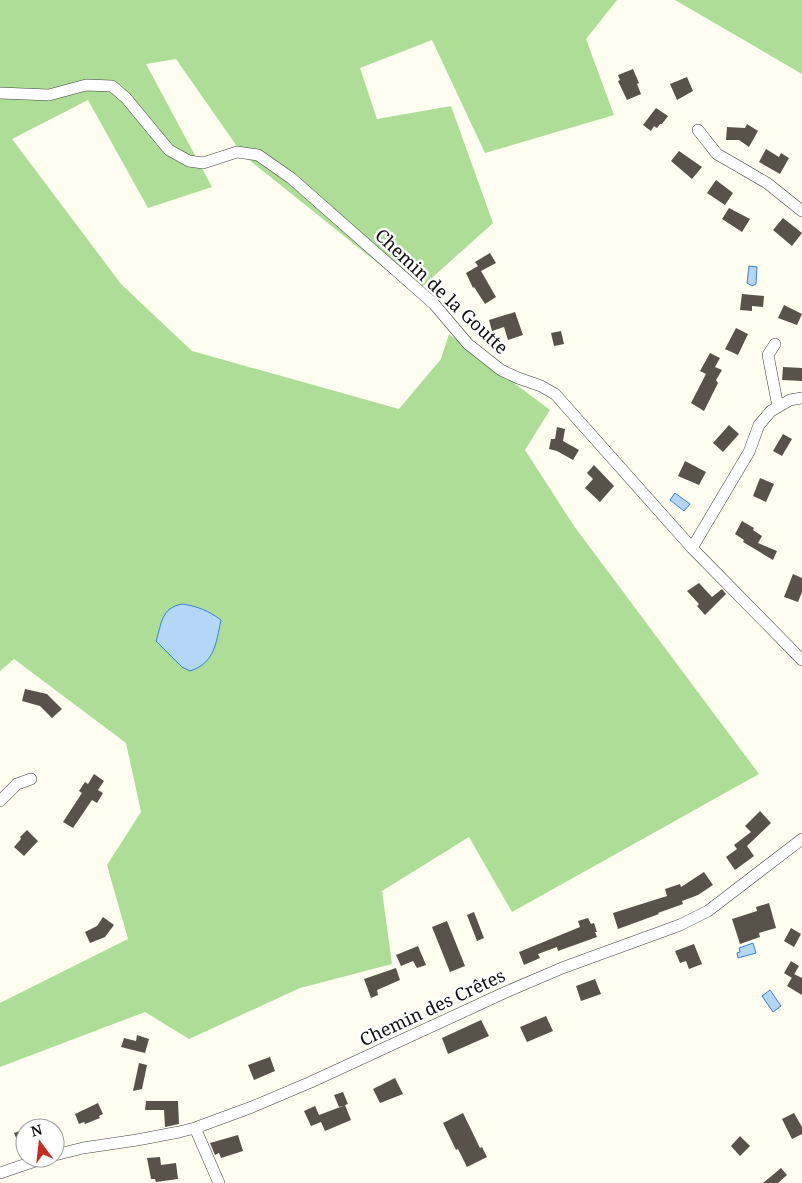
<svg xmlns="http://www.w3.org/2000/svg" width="802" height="1183" font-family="'Noto Serif',serif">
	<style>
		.forest { fill: #addd97 }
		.water { fill: #b4d6f8; stroke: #3880d2 }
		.building { fill: #58524b }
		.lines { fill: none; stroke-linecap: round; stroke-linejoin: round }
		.street-casing { stroke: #424242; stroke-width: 12 }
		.street { stroke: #fff; stroke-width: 11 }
		.labels { text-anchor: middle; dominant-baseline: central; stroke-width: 5; stroke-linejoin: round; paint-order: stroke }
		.street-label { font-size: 18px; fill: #0f0f0f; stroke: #fff }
	</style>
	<rect width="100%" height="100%" fill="#fffef1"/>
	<path class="forest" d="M0,0H617L586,39L614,115L485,153L432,40L360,68L377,119L451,106L493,223L415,293L243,155L176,59L146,64L212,187L148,208L88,100L12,139L121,284L192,351L399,409L441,359L449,334L550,410L525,450L574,526L759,774L512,912L469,837L382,891L392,964L300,988L189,1039L145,1012L0,1067V1003L128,939L107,865L141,812L126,743L14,659L0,671Z
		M675,0H802V74Z"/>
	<path class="water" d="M749,266L757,267L756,284L752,286L747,283Z
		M675,493L690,504L684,511L670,500Z
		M182,604C197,606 209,611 221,620C216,643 215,663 190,671L182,667L156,641C162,623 161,608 182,604Z
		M753,943L756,953L738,958L737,953L740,952L739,948Z
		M770,990L781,1006L773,1012L762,996Z"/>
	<path class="building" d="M633,69L639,83L637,84L641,94L627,100L618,81L620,80L618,75Z
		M687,77L693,91L677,100L670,84Z
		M656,108L668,116L662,124H660L657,128L654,126L651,131L643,125Z
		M747,124L758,131L749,147L739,140H726L727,127L745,128Z
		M766,149L779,157L781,153L789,158L780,174L759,162Z
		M679,151L702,167L692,179L671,161Z
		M716,180L733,193L725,205L707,193Z
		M729,208L750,219L742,232L722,219Z
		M783,218L802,233L792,246L773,230Z
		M490,253L496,263L481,271L496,297L485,304L474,287L473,288L466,273L478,266L475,262Z
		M742,294L764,296L763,307L752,306V311L740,310Z
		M784,305L802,314L797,325L778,318Z
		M515,312L523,335L508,340L504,327L492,331L489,320Z
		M736,328L748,334L738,355L725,349Z
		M561,331L564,344L554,346L551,333Z
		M710,353L720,358L715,367L722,370L716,380L718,383L704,411L691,403L706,374L700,371Z
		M783,367L802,368V381L782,380Z
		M729,425L739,434L723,452L713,443Z
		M557,427L565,429L563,441L579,450L573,460L557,451L549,449L551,439H555Z
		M783,434L792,439L782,456L773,451Z
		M685,461L706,472L699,485L678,476Z
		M594,465L614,486L600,502L585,488L593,479L587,473Z
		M760,478L774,484L766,502L753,496Z
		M742,521L754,528L753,530L762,536L758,543L777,551L773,560L743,542L744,540L735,534Z
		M793,574L802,578V592L798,602L784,597Z
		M699,583L712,597L722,589L726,594L705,615L697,606L699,604L687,591Z
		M25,689L47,694L62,709L52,718L40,706L22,701Z
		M94,774L104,781L98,790L103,793L97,803L92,800L73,828L63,822L82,793L79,791L85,782L88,784Z
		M760,811L771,823L747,846L754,856L735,870L726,857L737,849L734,845L751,832L745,826Z
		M27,830L38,841L24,856L14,847L21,839L20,837Z
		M704,872L713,885L698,895L682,901L683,904L658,913L659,914L618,929L613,913L667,896L665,889L680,884L681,887Z
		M769,903L776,928L759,933L760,937L740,944L732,919L757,911L756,907Z
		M474,912L484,938L477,941L467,915Z
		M103,917L114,925L105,937L90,943L85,932L97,926Z
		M588,918L591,924L594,923L597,932H595L597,937L558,951L557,947L538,954L540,958L524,965L519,952L580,927L578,921Z
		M447,921L465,966L450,972L432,927Z
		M791,928L801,934L794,947L784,941Z
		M694,944L702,964L689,969L686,961L680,963L675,951Z
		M418,946L426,965L417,968L413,961L401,966L396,955Z
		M791,961L799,966L792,978L784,973Z
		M396,968L400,980L377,990L378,995L371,998L364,979Z
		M794,974L802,978V995L787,986Z
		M595,979L601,994L581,1001L576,986Z
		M546,1016L553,1031L527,1042L520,1027Z
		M481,1020L489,1036L448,1054L442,1038Z
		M137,1035L149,1039L145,1053L121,1047L124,1038L136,1041Z
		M270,1057L275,1071L254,1080L248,1065Z
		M139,1063L147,1065L142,1089L133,1091Z
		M395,1078L403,1094L380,1103L373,1089Z
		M343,1092L348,1104L345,1105L351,1120L325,1131L321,1122L311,1126L304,1111L315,1106L319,1115L343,1106L339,1107L334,1095Z
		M146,1101H178L179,1124L165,1127L164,1110H145Z
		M98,1103L103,1114L99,1116L100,1118L85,1124L84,1122L79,1124L75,1114Z
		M463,1113L480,1148L482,1147L487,1157L467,1167L458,1149L456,1150L443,1123Z
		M794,1113L802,1127V1134L792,1139L782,1119Z
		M25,1129V1142L19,1145L14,1133Z
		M238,1135L243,1151L221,1158L219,1153L215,1155L210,1143Z
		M740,1136L750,1146L740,1156L731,1146Z
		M160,1157L161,1165L176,1163L178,1179L156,1182L155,1179H151L147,1158Z
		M781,1168L787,1175L778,1183H763Z"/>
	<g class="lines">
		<defs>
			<path id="street" d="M0,93L49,95L86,85L112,86L126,98L169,150L189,161L203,163L237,152L258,155L291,178L434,304L468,344L501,370L518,378L541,386L555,394L692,548L802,660
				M698,130L717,154L767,183L802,211
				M775,344L768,355L778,407
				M692,548L749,452L759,425L771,411L790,400L802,398
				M0,801L17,784L31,779
				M195,1128L219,1183
				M55,1155L83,1148L137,1140L179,1132L195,1128L252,1107L311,1082L506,992L562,968L680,925L708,911L802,839
				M0,1173L44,1158"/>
		</defs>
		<use href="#street" class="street-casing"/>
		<use href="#street" class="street"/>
	</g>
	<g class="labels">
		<g class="street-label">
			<text transform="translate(442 291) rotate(43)">Chemin de la Goutte</text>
			<text transform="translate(432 1007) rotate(-25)">Chemin des Crêtes</text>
		</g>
	</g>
	<g transform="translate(40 1143) rotate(345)"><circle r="24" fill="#ffffff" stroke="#9f9f9f"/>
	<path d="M0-4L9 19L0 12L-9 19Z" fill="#c52f21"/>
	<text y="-8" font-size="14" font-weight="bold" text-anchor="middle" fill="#0f0f0f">N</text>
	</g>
</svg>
